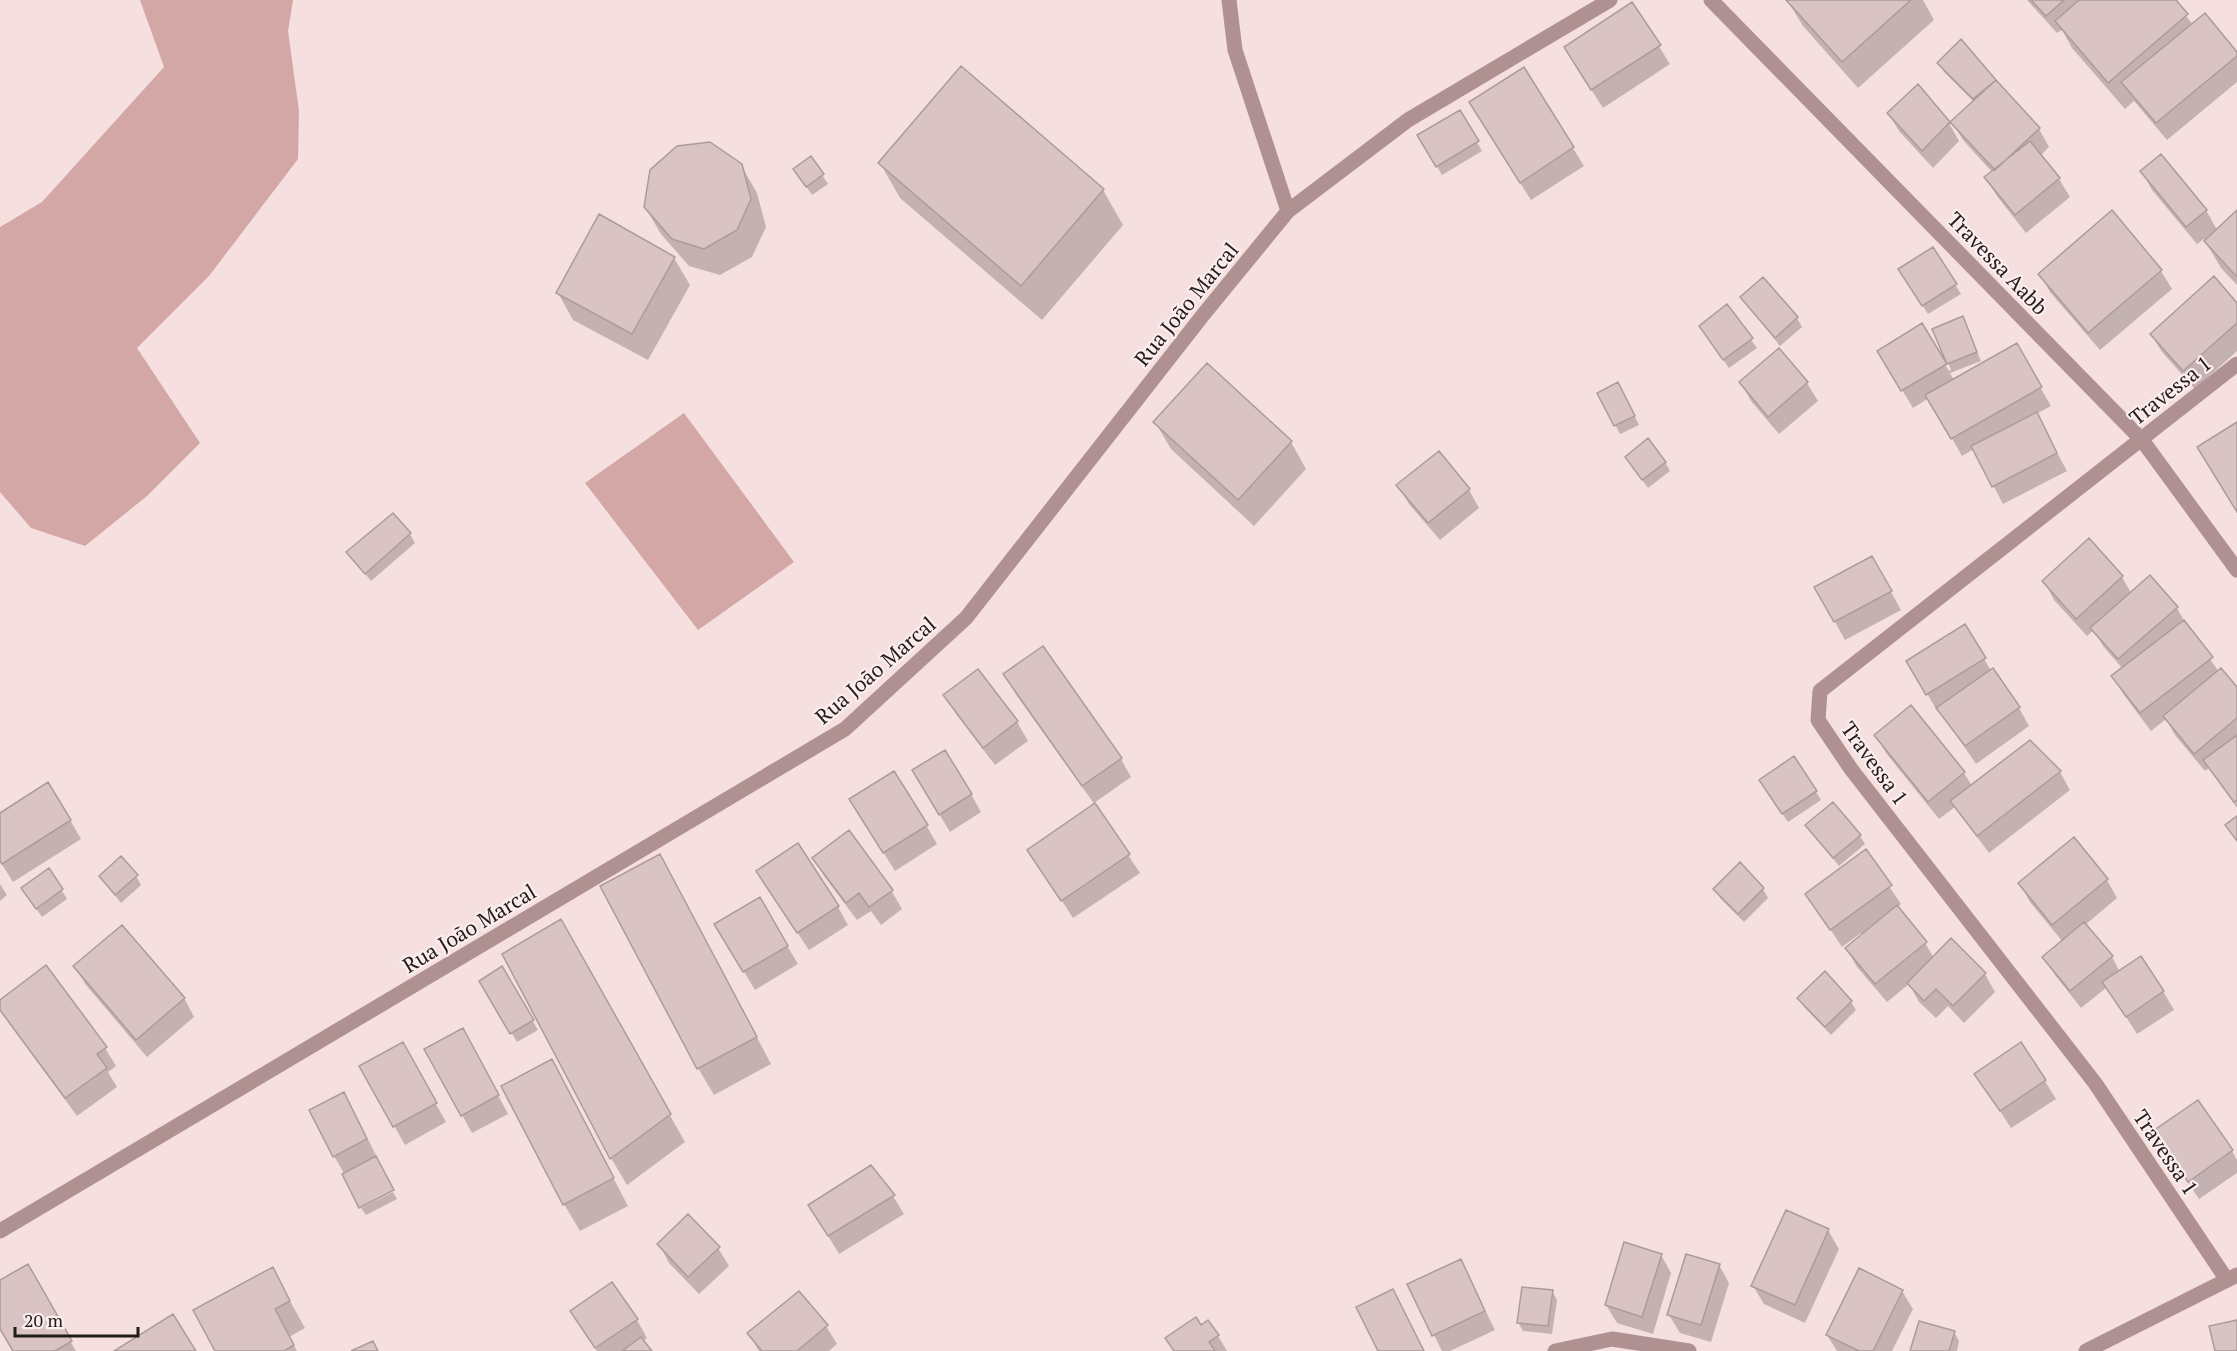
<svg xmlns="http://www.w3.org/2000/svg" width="2237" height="1351" font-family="'PT Serif',serif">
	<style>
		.green { fill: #d4a7a7 }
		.shadow { fill: #0003 }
		.building { fill: #d9c3c3; stroke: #af9a9a; stroke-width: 1.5 }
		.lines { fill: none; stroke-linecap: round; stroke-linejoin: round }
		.minor { stroke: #b09192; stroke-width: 15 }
		.labels { text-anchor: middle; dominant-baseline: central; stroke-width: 4.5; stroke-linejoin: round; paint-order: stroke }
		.street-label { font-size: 21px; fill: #231b1c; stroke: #fceeee }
	</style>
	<rect width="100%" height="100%" fill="#f5dfdf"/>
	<path class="green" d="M140,0H293L288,31L299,111L298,159L209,276L137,348L200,443L147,496L85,546L31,528L0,492V227L42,202L164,67Z
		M684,413L794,562L698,630L585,483Z"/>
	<path class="shadow" d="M1787,0H1923L1934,20L1858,88L1803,26Z
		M2027,0H2174L2193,25L2237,55V82L2167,140L2134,101L2125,109L2072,48L2062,30L2057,33Z
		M1632,4L1670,64L1603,108L1576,66Z
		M1961,42L2039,129L2049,147L2040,156L2059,179L2070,197L2026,233L1997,196L1986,178L1993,173L1963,140L1952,122L1974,102L1944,72L1939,63Z
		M962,68L1103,190L1123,225L1042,320L900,198L880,163Z
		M1524,69L1584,166L1531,200L1481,121Z
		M1460,112L1482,151L1442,175L1419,136Z
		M1888,113L1949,123L1959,141L1933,168L1899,131Z
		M811,158L828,184L812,195L800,178Z
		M741,165L757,193L766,227L752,257L720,275L689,266L661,234L645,207Z
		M2142,172L2206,210L2217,230L2237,212V285L2221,268L2204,239L2197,244L2152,190Z
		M1933,249L1961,294L1928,314L1905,278Z
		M674,258L690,285L648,360L573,320L558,293Z
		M2161,271L2172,289L2100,350L2050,292L2040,274Z
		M1763,279L1797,318L1802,327L1780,346L1742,298Z
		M2237,305V351L2195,389L2162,352L2151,334Z
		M1727,306L1757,348L1729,368L1706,335Z
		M1963,318L1981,361L1950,373L1954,380L2016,345L2051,406L2036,414L2067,471L2003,504L1974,449L1962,456L1929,398L1913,408L1879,352L1922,325L1949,371L1951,370L1934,329Z
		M1779,350L1807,383L1818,401L1779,434L1751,401L1741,383Z
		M1599,393H1623L1639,425L1620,434Z
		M1155,422L1291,442L1306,469L1254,526L1171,449Z
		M1665,462L1670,471L1648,488L1632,466Z
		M1398,486L1469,490L1479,508L1440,540L1409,504Z
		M410,534L415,543L371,581L348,553Z
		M2089,541L2122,577L2131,593L2150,577L2177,608L2187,626L2219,672L2237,689V808L2209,768L2205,771L2175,735L2166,719L2151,731L2124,695L2113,677L2123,669L2103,646L2094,630L2087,636L2054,600L2044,581Z
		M1882,576L1901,610L1845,640L1816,587Z
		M1965,626L1991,671L2019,708L2029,726L1976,764L1940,711L1938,712L1908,662Z
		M978,671L1017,722L1028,741L995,765L956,714L945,696Z
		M1005,675L1121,759L1131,777L1094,803L1140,873L1073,918L1029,850L1095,805L1015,693Z
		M1876,735L1964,773L1972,786L2060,772L2070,790L1989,853L1955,807L1939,819L1886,753Z
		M924,789L971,794L981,812L950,832Z
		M1766,789L1816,792L1821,800L1788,822Z
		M0,815L70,820L81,839L13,882L0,861Z
		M862,818L926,825L937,844L895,871Z
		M1807,826L1860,836L1865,844L1839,866Z
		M1865,851L1901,904L1897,908L1925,943L1934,958L1985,974L1995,992L1964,1023L1948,1006L1936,1018L1919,1002L1909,984L1887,1002L1857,967L1847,949L1863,935L1861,933L1842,947L1807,894Z
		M814,858L891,890L902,909L881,925L871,911L857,920L824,876Z
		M49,870L67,899L42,917L28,897Z
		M100,876H136L141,885L121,903Z
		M2107,880L2117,898L2085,925L2112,957L2120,972L2163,991L2174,1010L2137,1034L2107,987L2081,1008L2055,975L2044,957L2063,942L2030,902L2020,884Z
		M675,883L771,1064L714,1095L698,1068Z
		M0,884L7,895L0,901Z
		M768,889L838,907L848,925L809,950Z
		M1715,889H1763L1768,898L1744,922L1720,898Z
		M759,899L798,964L755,990L716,925Z
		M560,921L685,1142L627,1185L611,1158Z
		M75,967L184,998L194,1017L147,1057L86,985Z
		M502,968L538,1030L517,1042L481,981Z
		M1799,998L1851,1002L1856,1010L1831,1035L1804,1007Z
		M0,1002L105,1048L116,1066L108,1072L117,1087L77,1116L8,1022L0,1009Z
		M402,1044L446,1122L405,1145L361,1067Z
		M473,1048L508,1114L472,1133L462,1115Z
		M552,1061L628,1206L580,1231L564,1204Z
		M1976,1074L2045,1081L2056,1099L2011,1128Z
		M354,1112L377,1157L345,1175L334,1156Z
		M2155,1132L2232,1151L2237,1160V1173L2199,1199Z
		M393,1192L397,1199L366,1215L361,1208Z
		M893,1196L904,1214L839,1254L821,1224Z
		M1828,1230L1839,1249L1805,1323L1764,1304L1753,1286Z
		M659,1244L718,1248L729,1266L699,1294L669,1263Z
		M1661,1255L1671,1273L1653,1334L1617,1323L1606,1305Z
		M1461,1261L1495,1330L1450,1351H1442L1409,1285Z
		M1719,1265L1729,1283L1711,1342L1680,1333L1669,1315Z
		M27,1266L76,1351H14L0,1326V1281Z
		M272,1269L305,1328L289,1337L297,1351H216Z
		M1552,1291L1557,1300L1552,1334L1523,1331L1518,1322Z
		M1902,1291L1913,1309L1892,1351H1837L1827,1335Z
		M572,1312L637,1320L647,1338L643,1341L650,1351H597Z
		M826,1326L837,1344L829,1351H759L749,1334Z
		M1201,1327L1218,1336L1227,1351H1174L1167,1339Z
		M1954,1332L1959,1341L1957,1351H1912Z"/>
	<path class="building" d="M1786,0H1911L1842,62Z
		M2031,0H2064L2046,16Z
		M2079,0H2176L2188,14L2108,83L2055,21Z
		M1632,2L1661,45L1591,90L1564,47Z
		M2205,13L2237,52V56L2156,123L2121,82Z
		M1961,39L1996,80L1973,99L1937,63Z
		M961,66L1104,189L1021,286L878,163Z
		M1524,67L1574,147L1520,183L1469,102Z
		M1996,80L2040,128L1995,170L1950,122Z
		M1918,84L1950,122L1922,151L1887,113Z
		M1460,110L1479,141L1436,167L1417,135Z
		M2030,141L2060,178L2015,215L1984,177Z
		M710,142L742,164L751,199L737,230L704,249L672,239L644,207L650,170L677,146Z
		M2161,154L2207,210L2186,227L2140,171Z
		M811,156L824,174L806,187L793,169Z
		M2112,210L2162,270L2088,333L2038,274Z
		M2237,210V277L2204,241Z
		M599,214L675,257L632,334L556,293Z
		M1933,247L1957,284L1922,306L1898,269Z
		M2214,276L2237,303V323L2183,371L2150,334Z
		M1763,277L1798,317L1775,338L1740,297Z
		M1727,304L1753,338L1723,360L1699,326Z
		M1963,316L1977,352L1947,364L1932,329Z
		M1922,323L1947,364L1901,391L1877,351Z
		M2017,343L2042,387L1951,439L1925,395Z
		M1779,348L1808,382L1768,417L1739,382Z
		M1207,363L1292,441L1238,500L1153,422Z
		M1618,382L1635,416L1614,426L1597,393Z
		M2037,412L2057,453L1992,487L1971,446Z
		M2237,422V512L2197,447Z
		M1648,438L1666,462L1642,480L1625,457Z
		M1439,451L1470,489L1428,523L1396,485Z
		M393,513L411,533L365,574L346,552Z
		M2089,538L2123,576L2076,619L2042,581Z
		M1872,556L1892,591L1834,622L1814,587Z
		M2150,575L2178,607L2118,659L2090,628Z
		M2184,620L2213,657L2140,713L2111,676Z
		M1965,624L1986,658L1926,695L1906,661Z
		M1043,646L1122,758L1082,786L1003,674Z
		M1993,668L2020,707L1965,746L1936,708Z
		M2221,668L2237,687V718L2194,754L2163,716Z
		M978,669L1018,721L983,748L943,695Z
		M1911,705L1965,772L1928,802L1874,735Z
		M2237,735V800L2234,802L2203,760Z
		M2030,740L2061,771L1977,836L1950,801Z
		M945,750L972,794L939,815L912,770Z
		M1794,756L1817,791L1782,814L1759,780Z
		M894,771L928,825L883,853L849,799Z
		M48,782L71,820L2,864L0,861V813Z
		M1833,802L1861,835L1833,858L1805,825Z
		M1095,803L1130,854L1061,901L1027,850Z
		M2237,816V841L2225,825Z
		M849,830L893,890L869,907L859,893L846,903L812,858Z
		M2074,837L2108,879L2052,925L2018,883Z
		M798,843L839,906L797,933L756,871Z
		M1866,849L1892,885L1830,930L1805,894Z
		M660,854L757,1037L697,1069L600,886Z
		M121,856L138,875L115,895L99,876Z
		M1740,862L1764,888L1738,914L1713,889Z
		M49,868L63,889L36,909L21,888Z
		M760,897L788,946L743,972L714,924Z
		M1897,905L1927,942L1875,984L1845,948Z
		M561,919L671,1114L610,1159L502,954Z
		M2084,922L2113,956L2070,991L2042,957Z
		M122,925L185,998L136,1040L73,966Z
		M1951,938L1986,973L1953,1006L1936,989L1924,1001L1907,983Z
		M2141,956L2164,991L2126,1017L2102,982Z
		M46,965L107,1047L97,1054L107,1068L65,1098L0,1010V1000Z
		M502,966L534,1020L510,1034L479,981Z
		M1825,971L1852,1001L1825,1027L1797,998Z
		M463,1028L499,1095L461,1116L424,1049Z
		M403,1042L437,1103L393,1127L359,1066Z
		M2021,1042L2046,1080L2000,1111L1974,1074Z
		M552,1059L614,1178L563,1205L501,1086Z
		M344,1092L367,1139L333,1157L309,1110Z
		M2198,1100L2233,1150L2188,1182L2153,1131Z
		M376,1156L394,1190L359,1208L342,1174Z
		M871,1165L895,1195L828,1236L808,1205Z
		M1786,1210L1829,1229L1795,1305L1751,1286Z
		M688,1214L720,1247L688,1277L657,1244Z
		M1624,1242L1662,1254L1642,1317L1605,1305Z
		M1686,1254L1720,1264L1701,1325L1667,1315Z
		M1461,1259L1485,1311L1432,1336L1407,1284Z
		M28,1264L72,1341L55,1351H13L0,1329V1280Z
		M273,1267L290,1301L275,1309L294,1345L284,1351H215L193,1310Z
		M1859,1268L1903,1290L1873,1351H1859L1826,1335Z
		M612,1282L638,1319L595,1348L570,1311Z
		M1522,1287L1553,1290L1548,1326L1517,1323Z
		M1393,1289L1424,1351H1378L1356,1307Z
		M799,1291L828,1325L797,1351H762L747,1333Z
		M173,1314L196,1351H114Z
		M1196,1317L1201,1325L1208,1320L1219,1335L1209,1342L1215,1351H1174L1165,1338Z
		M2237,1320V1351H2215L2209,1326Z
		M1919,1321L1955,1331L1949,1351H1910Z
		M641,1337L652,1351H622Z
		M373,1341L378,1351H351Z"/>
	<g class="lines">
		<path class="minor" d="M1229,0L1235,50L1288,211
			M1711,0L2142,440L2237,570
			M0,1231L845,729L966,618L1203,315L1288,211L1408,120L1610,0
			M2227,1280L2095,1083L1851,769L1818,720L1820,691L2237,364
			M1555,1351L1612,1339L1689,1351
			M2086,1351L2237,1275"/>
	</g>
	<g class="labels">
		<g class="street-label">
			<text transform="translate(1998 263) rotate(46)">Travessa Aabb</text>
			<text transform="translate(1186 304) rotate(-51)">Rua João Marcal</text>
			<text transform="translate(2170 390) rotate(-38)">Travessa 1</text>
			<text transform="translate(875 670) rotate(-41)">Rua João Marcal</text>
			<text transform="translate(1875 763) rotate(54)">Travessa 1</text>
			<text transform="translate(469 928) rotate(-31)">Rua João Marcal</text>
			<text transform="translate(2166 1152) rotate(56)">Travessa 1</text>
		</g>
	</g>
	<path d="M15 1327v9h123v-9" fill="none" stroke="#231b1c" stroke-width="3"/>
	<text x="24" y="1327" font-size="18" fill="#231b1c" stroke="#fceeee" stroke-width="4.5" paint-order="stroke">20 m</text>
</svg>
